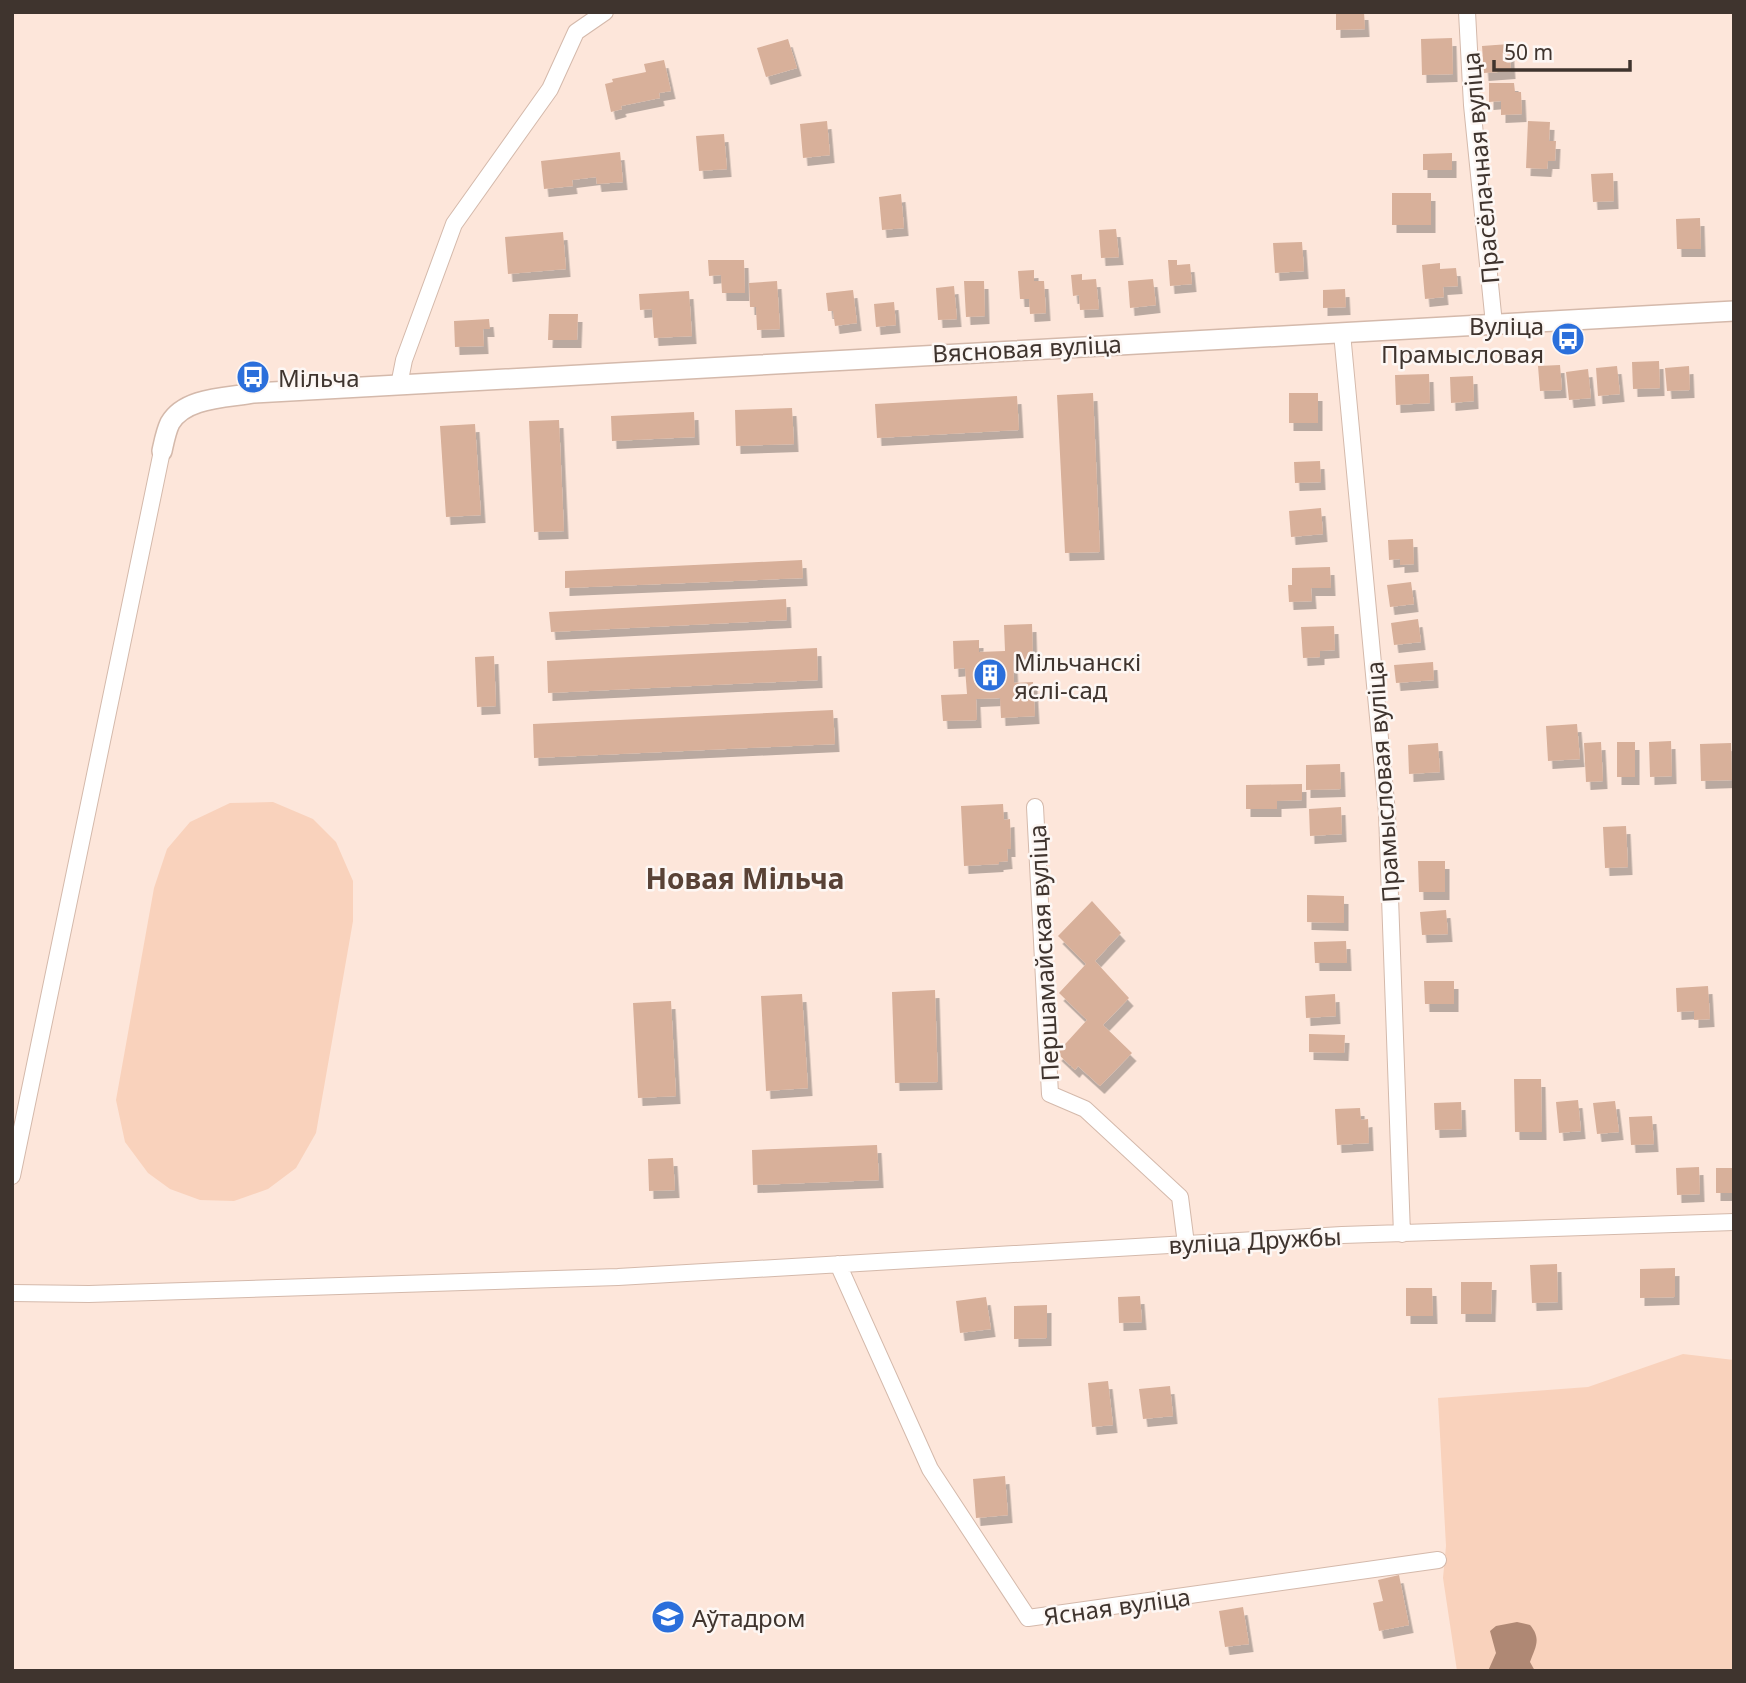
<svg xmlns="http://www.w3.org/2000/svg" width="1746" height="1683" font-family="'Noto Sans',sans-serif">
	<style>
		.green { fill: #f9d2bc }
		.water { fill: #af8874 }
		.building { fill: #d8b09a; filter: url(#shadow) }
		.lines { fill: none; stroke-linecap: round; stroke-linejoin: round }
		.minor-casing { stroke: #d4b9ab; stroke-width: 18 }
		.tertiary-casing { stroke: #d4b9ab; stroke-width: 22 }
		.minor { stroke: #fff; stroke-width: 16 }
		.tertiary { stroke: #fff; stroke-width: 19 }
		.labels { text-anchor: middle; dominant-baseline: central; stroke-width: 5; stroke-linejoin: round; paint-order: stroke }
		.street-label { font-size: 24px; fill: #3f342e; stroke: #fdf7f4 }
		.poi-label { font-size: 24px; fill: #3f342e; stroke: #fdf7f4; text-anchor: start }
		.quarter-label { font-size: 28px; font-weight: bold; fill: #594236; stroke: #fdf7f4 }
	</style>
	<defs>
		<filter id="shadow"><feDropShadow dx="4.5" dy="8" stdDeviation="0" flood-color="#0004"/></filter>
	</defs>
	<rect width="100%" height="100%" fill="#fde6da"/>
	<path class="green" d="M273,802L313,819L336,842L353,881V921L316,1133L296,1168L268,1189L234,1201L200,1200L170,1189L148,1173L125,1142L116,1100L154,888L167,849L190,822L230,803Z
		M1683,1354L1734,1360V1671H1457L1443,1578L1446,1546L1438,1398L1588,1387Z"/>
	<path class="water" d="M1517,1622L1530,1625C1542,1639 1535,1648 1530,1662L1535,1671H1488L1496,1653L1490,1631L1496,1626Z"/>
	<path class="building" d="M1336,12H1364L1365,29L1336,30Z
		M1452,38L1453,74L1422,75L1421,39Z
		M788,39L797,68L766,77L757,48Z
		M1509,44L1511,71L1484,73L1482,46Z
		M664,60L671,91L659,93L660,98L621,106L622,109L611,112L605,84L613,82L612,79L646,72L644,64Z
		M1489,83H1514L1515,92H1521L1522,114L1501,115V101L1489,102Z
		M827,121L830,155L803,158L800,124Z
		M1528,121L1550,122L1549,141H1556L1555,161H1548L1547,169L1526,168Z
		M724,134L727,169L699,171L696,136Z
		M620,152L623,182L597,184L596,177L572,180L573,186L544,189L541,161Z
		M1452,153V170H1423V154Z
		M1613,173L1614,201L1593,202L1591,174Z
		M1392,193H1431V225H1392Z
		M901,194L904,228L882,230L879,197Z
		M1700,218L1701,249H1677L1676,219Z
		M1116,229L1119,257L1101,258L1099,230Z
		M563,232L566,269L508,274L505,237Z
		M1302,242L1304,271L1275,273L1273,243Z
		M708,260H744L745,293H722L721,275L709,276Z
		M1168,260H1177V265L1190,264L1192,284L1170,286Z
		M1440,263V269L1456,268L1458,286L1443,287L1444,297L1425,299L1422,265Z
		M1034,270V281H1044L1046,313L1030,314L1029,299H1020L1018,271Z
		M1082,274V280L1096,279L1099,309L1080,310L1079,295L1073,296L1071,275Z
		M1153,279L1156,305L1130,308L1128,281Z
		M777,281L780,329L757,330L756,307H750L749,283Z
		M964,281H984L985,316L966,317Z
		M954,286L957,319L938,320L936,288Z
		M1345,289L1346,307L1323,308V290Z
		M853,290L857,323L835,326L833,311H828L826,293Z
		M689,291L692,336L654,338L652,309L640,310L639,294Z
		M894,302L896,325L876,327L874,304Z
		M549,314H578L577,340H548Z
		M489,319L490,329H483L484,346L455,347L454,321Z
		M1659,361L1660,388L1633,389L1632,362Z
		M1560,365L1562,390L1540,391L1538,366Z
		M1617,366L1620,394L1598,396L1596,368Z
		M1689,366L1690,390L1667,391L1665,368Z
		M1588,369L1591,398L1569,400L1566,372Z
		M1429,374L1430,403L1396,405L1395,375Z
		M1473,376L1474,401L1451,403L1450,377Z
		M1093,393L1100,552L1065,553L1057,395Z
		M1289,393H1318V423H1289Z
		M1017,396L1019,430L877,438L875,404Z
		M792,408L794,444L736,446L735,410Z
		M694,412L695,437L612,441L611,416Z
		M559,420L564,531L534,532L529,421Z
		M475,424L481,515L446,517L440,426Z
		M1320,461L1321,482L1295,483L1294,462Z
		M1321,508L1323,534L1291,537L1289,511Z
		M1413,539L1414,564L1400,565V559L1389,560L1388,540Z
		M802,560L803,578L565,588V571Z
		M1330,567L1331,588H1311L1312,601L1289,602L1288,585H1292V568Z
		M1411,582L1414,604L1390,607L1387,585Z
		M786,599L787,620L551,632L549,612Z
		M1418,619L1421,642L1394,645L1391,623Z
		M1032,624L1033,659L1013,660L1014,683L1033,682L1035,716L1001,718L1000,698L976,699L977,720L943,721L941,695L967,694L965,668L954,669L953,641L979,640V652L1005,651L1004,625Z
		M1334,626L1335,650L1320,651V657L1303,658L1301,627Z
		M817,648L818,680L548,693L547,661Z
		M494,656L496,706L477,707L475,657Z
		M1433,662L1434,680L1396,683L1394,665Z
		M833,710L835,744L534,758L533,724Z
		M1577,724L1580,759L1548,761L1546,726Z
		M1671,741L1672,776L1650,777L1649,742Z
		M1601,742L1603,781L1586,782L1584,743Z
		M1617,742H1635V777H1617Z
		M1438,743L1440,772L1409,774L1408,745Z
		M1731,743L1732,780L1701,781L1700,744Z
		M1340,764L1341,789L1306,790V765Z
		M1302,784V800L1277,801V809H1246V785Z
		M1003,804L1004,820L1010,819L1011,849H1007L1008,861L999,862V864L964,866L961,806Z
		M1341,807L1342,834L1310,836L1309,809Z
		M1626,826L1628,867L1605,868L1603,827Z
		M1418,861H1445V892H1419Z
		M1307,895L1344,896V923L1307,922Z
		M1092,901L1121,933L1095,961L1129,998L1103,1025L1132,1053L1100,1086L1078,1066L1075,1070L1057,1053L1087,1020L1059,993L1086,964L1058,936Z
		M1446,910L1448,934L1422,935L1420,912Z
		M1346,941L1347,963H1315L1314,942Z
		M1424,981H1454V1004H1425Z
		M1708,986L1710,1019L1694,1020V1011L1677,1012L1676,988Z
		M935,990L938,1082L895,1083L892,992Z
		M802,994L808,1088L766,1091L761,996Z
		M1335,994L1336,1016L1306,1018L1305,996Z
		M671,1001L676,1096L638,1098L633,1003Z
		M1309,1034L1345,1035L1344,1053L1309,1052Z
		M1514,1079H1541L1542,1132H1515Z
		M1578,1100L1581,1131L1559,1133L1556,1102Z
		M1615,1101L1619,1132L1597,1134L1593,1103Z
		M1461,1102L1462,1129L1435,1130L1434,1103Z
		M1360,1108L1361,1120L1368,1119L1369,1143L1337,1145L1335,1109Z
		M1652,1116L1654,1144L1631,1145L1629,1117Z
		M877,1145L879,1180L753,1185L752,1150Z
		M673,1158L675,1190L649,1191L648,1159Z
		M1699,1167L1700,1194L1677,1195L1676,1168Z
		M1716,1168H1734V1193H1716Z
		M1557,1264L1558,1302L1532,1303L1530,1265Z
		M1675,1268V1297L1640,1298V1269Z
		M1461,1282H1492L1491,1314H1461Z
		M1406,1288H1432L1433,1316H1406Z
		M1140,1296L1142,1322L1119,1323L1118,1297Z
		M986,1297L991,1329L960,1333L956,1301Z
		M1047,1305V1338L1014,1339V1306Z
		M1108,1381L1113,1425L1092,1427L1088,1383Z
		M1170,1386L1173,1416L1143,1419L1139,1389Z
		M1005,1476L1008,1515L976,1518L973,1479Z
		M1399,1575L1409,1625L1379,1631L1373,1603L1383,1601L1378,1580Z
		M1243,1607L1249,1644L1225,1647L1219,1611Z"/>
	<g class="lines">
		<defs>
			<path id="minor" d="M1467,12L1472,105L1494,324
				M1342,333L1387,813L1402,1234
				M399,385L404,360L454,224L550,89L576,32L605,12
				M1035,807L1050,1094L1085,1109L1180,1197L1186,1244
				M12,1176L162,451
				M838,1264L930,1469L1028,1618L1438,1560
				M12,1293L89,1294L618,1277L1342,1235L1734,1222"/>
			<path id="tertiary" d="M162,451C164,442 166,431 170,423C185,397 227,398 254,393L1734,311"/>
		</defs>
		<use href="#minor" class="minor-casing"/>
		<use href="#tertiary" class="tertiary-casing"/>
		<use href="#minor" class="minor"/>
		<use href="#tertiary" class="tertiary"/>
	</g>
	<defs>
		<symbol id="bus-disc" viewBox="-11 -11 22 22"><circle r="9.5" fill="#2b6fdb" stroke="#fdf7f4"/><path d="M-5-6H5V4H4V6H2V4H-2V6H-4V4H-5ZM-3.5-4V0h7V-4ZM-3.5 1.2v1.5H-2V1.2ZM2 1.2v1.5H3.5V1.2Z" fill="#fff"/></symbol>
		<symbol id="building-disc" viewBox="-11 -11 22 22"><circle r="9.5" fill="#2b6fdb" stroke="#fdf7f4"/><path d="M-4-6H4V6H1V3H-1V6H-4ZM-2.5-4.3h1.7v1.8h-1.7ZM.8-4.3h1.7v1.8H.8ZM-2.5-1h1.7V.8h-1.7ZM.8-1h1.7V.8H.8Z" fill="#fff"/></symbol>
		<symbol id="school-disc" viewBox="-11 -11 22 22"><circle r="9.5" fill="#2b6fdb" stroke="#fdf7f4"/><path d="M0-5L7-2L0 1L-7-2ZM-4 1L0 2.5L4 1V4Q0 6-4 4Z" fill="#fff"/></symbol>
	</defs>
	<g fill-rule="evenodd">
		<use href="#bus-disc" x="1549" y="320" width="38" height="38"/>
		<use href="#bus-disc" x="234" y="358" width="38" height="38"/>
		<use href="#building-disc" x="971" y="656" width="38" height="38"/>
		<use href="#school-disc" x="649" y="1598" width="38" height="38"/>
	</g>
	<g class="labels">
		<g class="street-label">
			<text transform="translate(1480 168) rotate(-95)">Прасёлачная вуліца</text>
			<text transform="translate(1027 348) rotate(-3)">Вясновая вуліца</text>
			<text transform="translate(1382 782) rotate(-94)">Прамысловая вуліца</text>
			<text transform="translate(1043 953) rotate(-93)">Першамайская вуліца</text>
			<text transform="translate(1255 1240) rotate(-3)">вуліца Дружбы</text>
			<text transform="translate(1117 1606) rotate(-8)">Ясная вуліца</text>
		</g>
		<g class="poi-label">
			<text x="1544" y="325" text-anchor="end">Вуліца<tspan x="1544" dy="28">Прамысловая</tspan></text>
			<text x="278" y="377">Мільча</text>
			<text x="1014" y="661">Мільчанскі<tspan x="1014" dy="28">яслі-сад</tspan></text>
			<text x="692" y="1617">Аўтадром</text>
		</g>
		<g class="quarter-label">
			<text x="745" y="878">Новая Мільча</text>
		</g>
	</g>
	<rect width="1746" height="1683" fill="none" stroke="#3f342e" stroke-width="28"/>
	<path d="M1494 60v10h136v-10" fill="none" stroke="#3f342e" stroke-width="3.5"/>
	<text x="1504" y="60" font-size="21" fill="#3f342e" stroke="#fdf7f4" stroke-width="5" paint-order="stroke">50 m</text>
</svg>
